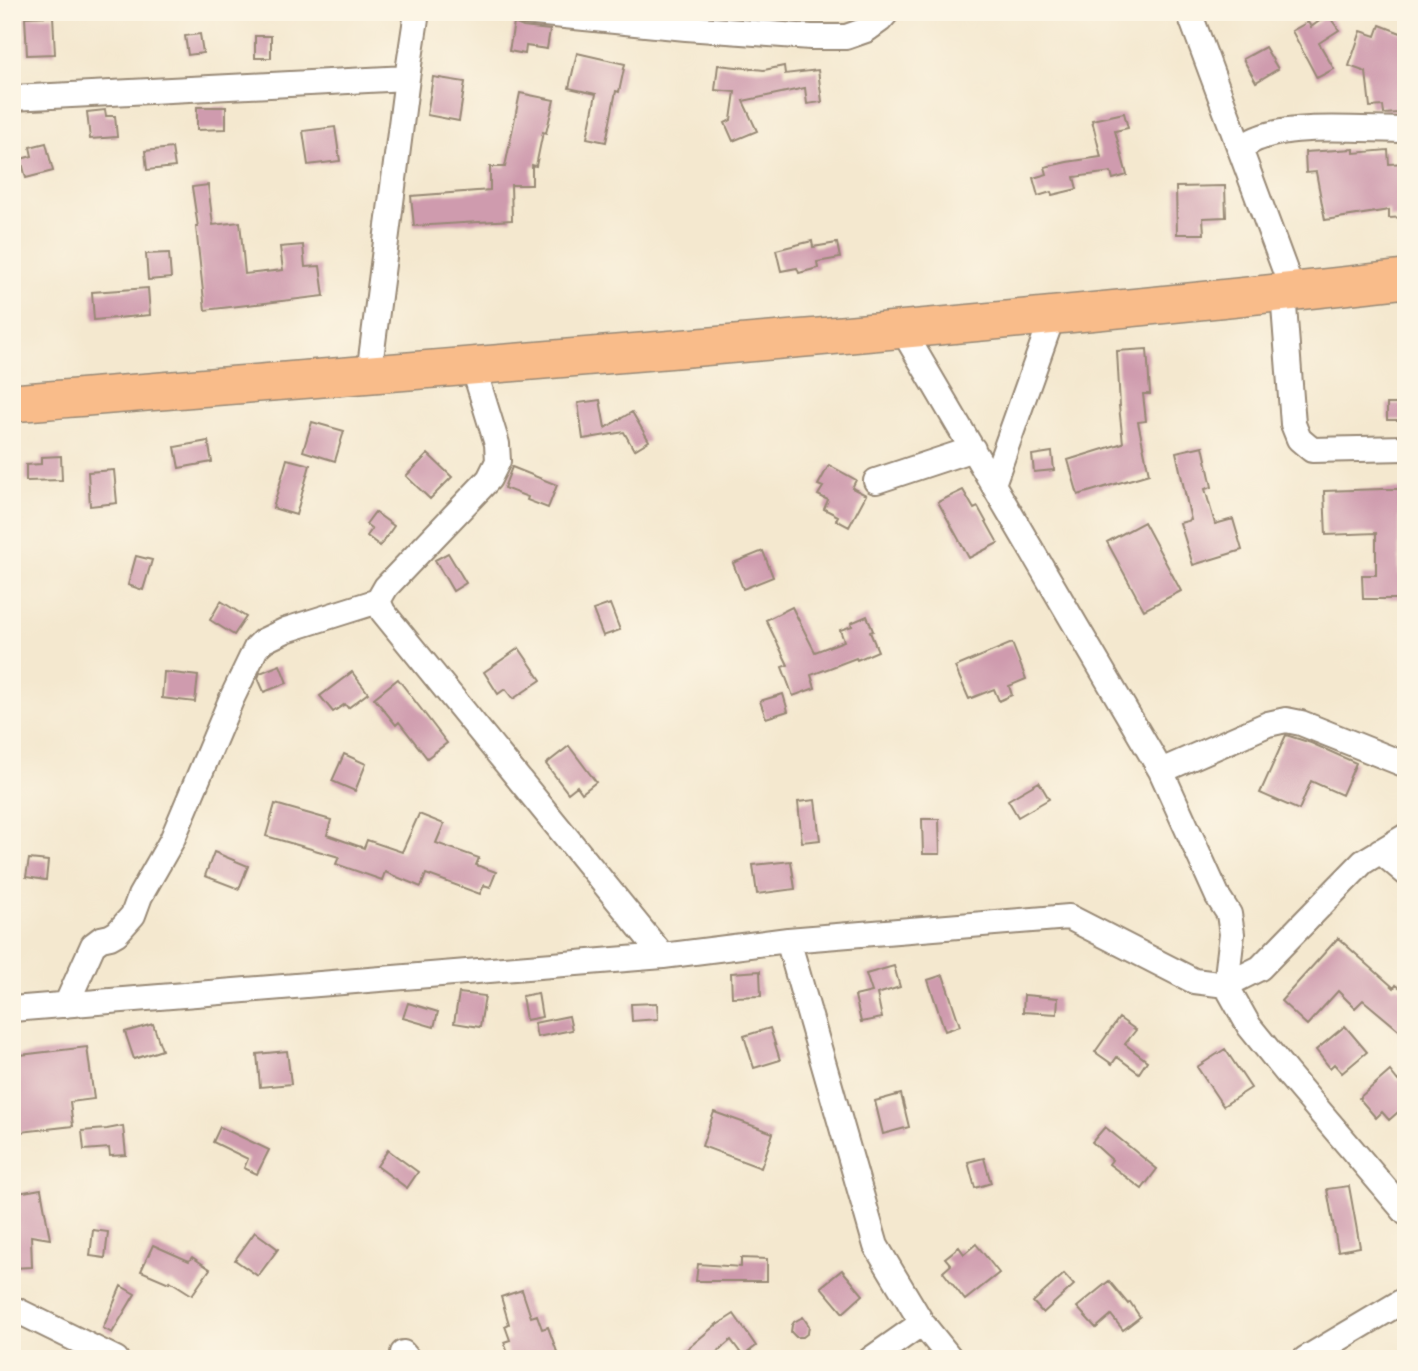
<svg xmlns="http://www.w3.org/2000/svg" width="1418" height="1371" font-family="Vollkorn,serif">
	<style>
		.building { fill: #cf9bae }
		.lines { fill: none; stroke-linecap: round; stroke-linejoin: round }
		.minor-casing { stroke: #988976; stroke-width: 28 }
		.highway-casing { stroke: #988976; stroke-width: 40 }
		.minor { stroke: #fff; stroke-width: 24 }
		.highway { stroke: #f9bc8a; stroke-width: 37 }
	</style>
	<rect width="100%" height="100%" fill="#fcf5e5"/>
	<filter id="ink" filterUnits="userSpaceOnUse"><feTurbulence type="fractalNoise" baseFrequency=".0143" numOctaves="2"/><feDisplacementMap in="SourceGraphic" scale="14" xChannelSelector="R" yChannelSelector="G"/><feConvolveMatrix kernelMatrix="1 2 1 2 8 2 1 2 1" color-interpolation-filters="sRGB"/></filter>
	<filter id="wash" filterUnits="userSpaceOnUse"><feTurbulence type="fractalNoise" baseFrequency=".00686" numOctaves="4" result="noise"/><feDisplacementMap in="SourceGraphic" scale="28" xChannelSelector="R" yChannelSelector="G"/><feGaussianBlur stdDeviation="1.57" result="paint"/><feColorMatrix in="noise" values="0 0 0 0 0 0 0 0 0 0 0 0 0 0 0 0 0 1.4 0 .05"/><feComposite in="paint" operator="in"/></filter>
	<g filter="url(#wash)">
		<rect width="100%" height="100%" fill="#f4e8cf"/>
		<g id="blocks">
			<path class="building" d="M1328,15L1339,30L1319,43L1334,69L1317,78L1292,31L1308,22L1311,27Z
				M53,16L55,54L27,55L25,17Z
				M514,23L523,27L550,30L547,49L526,46L525,54L509,51Z
				M1380,25L1406,35V106H1398V113L1384,114L1383,106L1370,107L1366,72L1349,66L1361,31L1376,36Z
				M200,34L203,53L188,55L185,36Z
				M255,36H271V58H255Z
				M1265,47L1278,69L1256,82L1243,59Z
				M577,53L625,64L619,92L616,91L606,142L587,138L596,94L569,88Z
				M718,65L764,70L784,66L785,74L818,70L822,102L807,104L805,88L743,101L757,131L733,141L725,123L731,120L735,92L715,90Z
				M433,77L465,82L459,121L427,115Z
				M520,93L554,100L546,133L543,132L536,166L532,165V185H511L512,220L414,226L411,196L490,190V167H505Z
				M197,107H226V129L197,130Z
				M105,110L106,116H115L117,137L90,139L87,112Z
				M1124,113L1128,128L1115,131L1127,175L1113,179L1111,172L1074,177L1077,189L1052,195L1051,192L1038,196L1033,178L1047,174L1045,167L1067,162L1101,157L1092,120Z
				M335,127L340,161L308,165L303,131Z
				M46,143L53,171L26,178L21,159L32,156L30,147Z
				M172,148L175,167L147,170L145,151Z
				M1354,149V153L1388,150L1389,164L1406,163V217L1389,218V210L1325,220L1316,172L1306,173L1305,152Z
				M208,185L213,225L240,222L245,274L283,270L280,247L303,245L305,267L320,266L324,296L205,310L196,227H198L192,187Z
				M1225,186L1226,217L1203,218L1204,234H1177L1176,187Z
				M812,241L813,247L837,243L840,258L817,262L818,268L799,273L797,268L781,271L776,250Z
				M169,253L171,278L148,280L146,254Z
				M148,288L150,315L94,320L92,292Z
				M1147,349L1150,394H1143L1146,421L1138,422L1149,474L1078,495L1068,460L1123,443L1119,406H1120L1117,351Z
				M600,400L605,428L632,412L649,441L634,450L624,432L583,439L578,403Z
				M1387,404H1406V420H1387Z
				M312,422L344,431L335,461L303,451Z
				M208,441L212,462L179,468L175,447Z
				M1203,446L1212,487L1205,489L1215,524L1233,519L1242,550L1193,565L1180,523L1191,520L1176,452Z
				M1052,452L1054,470L1034,472L1032,455Z
				M428,454L452,477L430,499L406,476Z
				M61,456L62,480L26,481V465L41,464V457Z
				M287,459L310,465L296,515L273,508Z
				M829,465L856,480L852,488L866,495L849,527L836,520L838,516L824,509L828,500L818,495L823,487L818,485Z
				M512,467L557,485L548,508L527,500L528,497L504,488Z
				M114,470L117,503L90,506L88,472Z
				M1383,489H1406V508H1399V575L1406,574V599H1363L1362,575H1376V533L1326,535L1324,491Z
				M963,490L974,509L978,507L998,543L969,558L938,502Z
				M375,512L394,526L380,546L367,536L372,529L366,524Z
				M1144,522L1181,591L1144,610L1107,542Z
				M763,551L773,577L743,589L733,563Z
				M448,553L466,583L453,591L435,560Z
				M136,556L152,560L143,590L128,585Z
				M221,601L246,617L234,635L210,620Z
				M610,604L620,630L603,636L593,610Z
				M792,607L815,652L844,641L840,630L852,626L851,623L867,616L873,631L870,632L878,651L857,660L856,658L811,675L815,688L793,696L782,667L788,665L766,620Z
				M1012,643L1026,679L1009,686L1012,695L999,701L994,689L969,699L955,667Z
				M519,648L541,680L513,699L505,689L498,694L484,672Z
				M280,665L287,683L264,692L258,678L260,673Z
				M164,672L198,676L195,702L162,698Z
				M352,672L368,693L348,708L345,704L333,712L320,696Z
				M398,679L447,743L427,758L399,722L396,725L374,698Z
				M783,694L788,711L766,718L760,701Z
				M1286,735L1311,743L1356,763L1342,795L1311,781L1299,810L1260,793Z
				M569,746L596,782L582,793L577,786L568,793L546,764Z
				M344,754L366,764L355,791L332,781Z
				M1039,782L1049,799L1018,817L1008,800Z
				M815,800L820,840L802,842L798,802Z
				M275,804L331,820L327,835L364,848L367,840L402,852L419,814L444,824L436,843L479,858L476,865L496,872L490,887L484,885L480,894L426,874L421,887L385,872L382,880L336,864L339,857L266,836Z
				M922,819H939L940,854H923Z
				M214,852L248,866L239,889L205,876Z
				M29,859L48,861L46,880L26,877Z
				M791,861L795,889L757,894L753,865Z
				M1338,938L1394,988L1396,985L1406,992V1036L1363,1000L1355,1008L1338,991L1307,1025L1281,1001Z
				M894,966L900,987L877,994L882,1018L861,1022L855,996L872,992L866,974Z
				M760,971L761,996L732,997L731,973Z
				M943,975L960,1026L945,1031L928,980Z
				M459,993L485,996L480,1027L454,1023Z
				M538,993L542,1017L526,1020L522,996Z
				M1024,995L1058,998L1057,1014L1023,1012Z
				M408,1003L438,1012L434,1027L403,1018Z
				M657,1003L658,1019L632,1021L631,1004Z
				M569,1016L572,1030L537,1037L534,1023Z
				M1119,1018L1136,1030L1125,1044L1147,1061L1139,1073L1117,1057L1112,1064L1095,1052Z
				M153,1024L162,1050L134,1059L125,1032Z
				M1345,1026L1367,1052L1342,1073L1334,1064L1330,1068L1316,1050Z
				M770,1028L780,1060L754,1068L744,1036Z
				M87,1047L94,1099L70,1102L73,1126L12,1133V1056Z
				M1225,1049L1251,1088L1223,1106L1197,1067Z
				M287,1051L291,1084L260,1087L257,1054Z
				M1390,1071L1398,1081L1406,1074V1105L1389,1120L1382,1112L1376,1118L1359,1098Z
				M901,1094L909,1127L883,1134L875,1101Z
				M714,1112L773,1133L761,1168L702,1146Z
				M123,1126L126,1155L110,1156L109,1148L84,1150L82,1131L107,1129Z
				M220,1127L269,1150L257,1174L244,1168L248,1159L213,1142Z
				M1105,1127L1157,1169L1142,1189L1109,1164L1112,1160L1092,1142Z
				M388,1150L418,1172L407,1188L377,1166Z
				M984,1158L991,1183L975,1188L968,1162Z
				M1349,1186L1360,1247L1338,1251L1327,1189Z
				M41,1189L50,1239L31,1236L32,1267L12,1268V1194Z
				M93,1230L108,1232L105,1258L90,1256Z
				M255,1232L278,1249L258,1276L235,1260Z
				M976,1244L999,1273L965,1300L943,1272L951,1265L945,1258L959,1247L964,1254Z
				M153,1245L189,1261L192,1257L210,1269L192,1295L170,1281L169,1283L141,1271Z
				M741,1258L767,1259V1281H696L698,1264L741,1267Z
				M842,1270L863,1295L843,1313L821,1287Z
				M1064,1274L1074,1285L1043,1313L1033,1302Z
				M1109,1281L1128,1304L1130,1302L1140,1317L1123,1330L1111,1315L1096,1328L1077,1307Z
				M121,1286L135,1294L112,1333L103,1328Z
				M522,1290L531,1317L537,1315L542,1329L548,1327L557,1352L537,1359H510L504,1342L510,1340L505,1326L509,1324L501,1297Z
				M734,1314L756,1346L743,1356L731,1340L709,1359H675L717,1324V1325Z
				M803,1317L809,1326L808,1333L803,1337H796L791,1332L792,1325L794,1322Z"/>
		</g>
	</g>
	<g filter="url(#ink)">
		<use href="#blocks" fill-opacity="0" stroke="#988976" stroke-width="2"/>
		<g class="lines">
			<defs>
				<path id="minor" d="M524,12L686,28L811,37H846L866,30L880,20L887,12
					M1189,12L1293,292
					M12,98L407,78
					M1240,149C1246,145 1252,140 1259,138C1297,123 1364,130 1406,130
					M1283,293L1293,424L1299,439L1312,450L1406,448
					M902,329L1161,771L1218,897L1229,914L1232,934L1226,985L1249,1026L1287,1073L1406,1213
					M473,366L497,444L498,461L489,479L386,587L378,601L383,612L663,956
					M369,374L407,78L417,12
					M876,481L973,449
					M993,484L1053,315
					M1161,771L1268,724L1286,720L1301,723L1401,763
					M1380,851L1406,873
					M788,940L876,1246L922,1323L951,1359
					M66,1005L93,945L101,939L110,937L117,933L133,915L140,896L172,840L231,700L256,648L263,641L286,630L378,601
					M12,1009L663,956L788,940L1069,917L1194,981L1226,985L1260,968L1363,862L1406,836
					M12,1308L116,1359
					M403,1353L408,1359
					M871,1359L922,1323
					M1305,1359L1406,1299"/>
				<path id="highway" d="M12,403C477,365 942,331 1406,279"/>
			</defs>
			<use href="#minor" class="minor-casing"/>
			<use href="#highway" class="highway-casing"/>
			<use href="#minor" class="minor"/>
			<use href="#highway" class="highway"/>
		</g>
	</g>
	<rect width="1418" height="1371" fill="none" stroke="#fcf5e5" stroke-width="42"/>
</svg>
